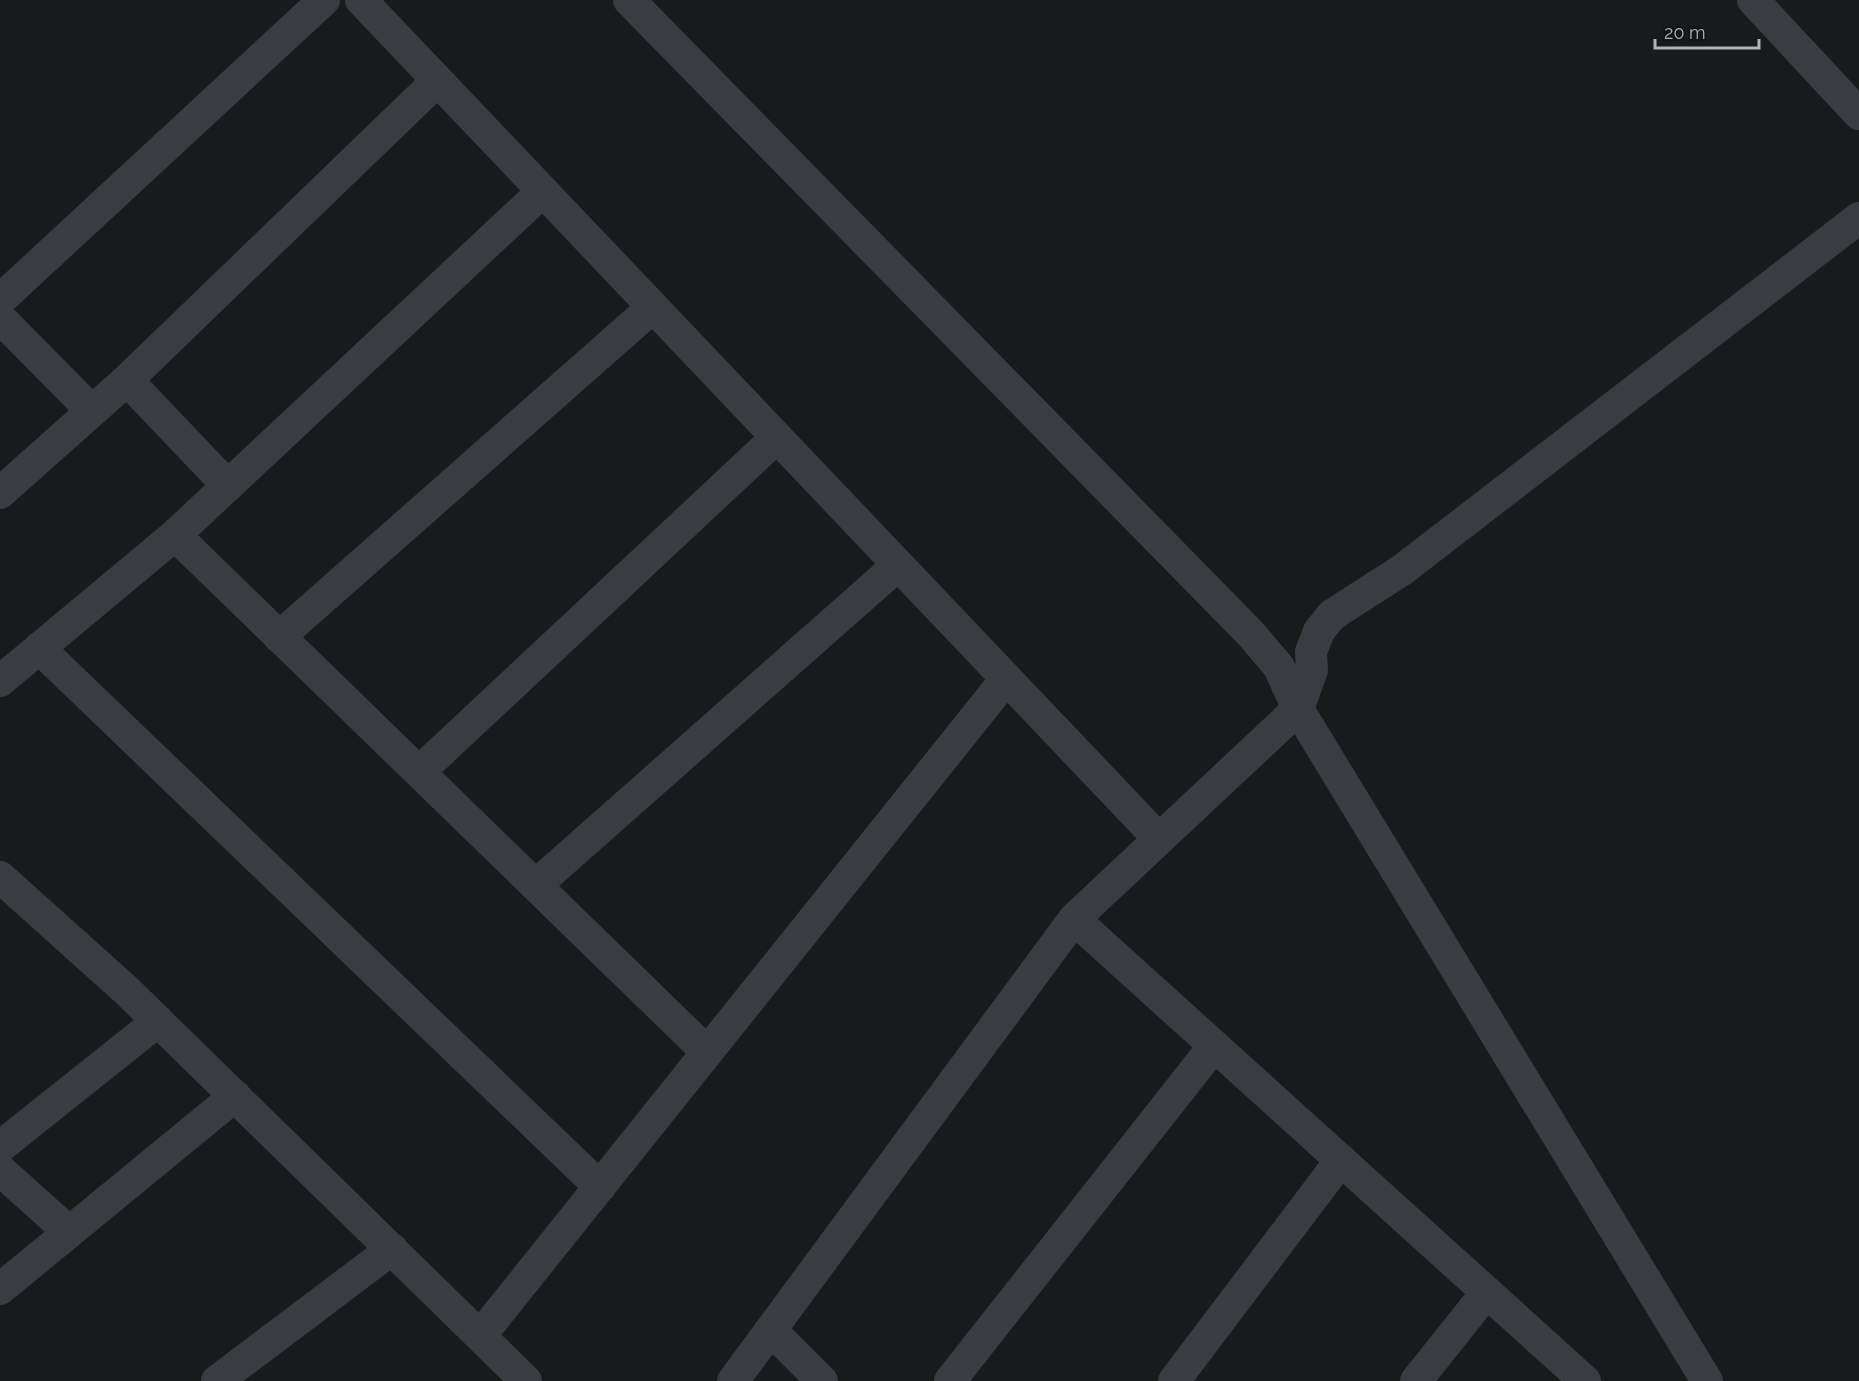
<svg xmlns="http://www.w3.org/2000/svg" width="1859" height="1381" font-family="Raleway,sans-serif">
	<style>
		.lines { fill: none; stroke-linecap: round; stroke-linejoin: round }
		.street { stroke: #3a3c41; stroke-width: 32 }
	</style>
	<rect width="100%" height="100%" fill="#191a1c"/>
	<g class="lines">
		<path class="street" d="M361,0L1159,839
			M629,0L1251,634L1279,667L1298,709L1707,1381
			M1753,0L1859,114
			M0,300L324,0
			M0,318L92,411
			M127,380L228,486
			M0,493L127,380L437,81
			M175,535L707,1052
			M279,637L653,307
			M39,648L600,1187
			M0,681L175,535L542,192
			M419,772L776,438
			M0,877L127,991L526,1381
			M536,885L898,565
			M1074,919L1585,1381
			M0,1147L158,1021
			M0,1170L69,1232
			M0,1289L235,1096
			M771,1330L822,1381
			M480,1336L1006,679
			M217,1381L392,1249
			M733,1381L1074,919L1298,709L1312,670L1311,652L1319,631L1332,615L1402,570L1859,218
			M950,1381L1214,1046
			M1174,1381L1341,1160
			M1416,1381L1487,1292"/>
	</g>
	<path d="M1655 39v9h104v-9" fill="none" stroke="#acb3bb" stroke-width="3"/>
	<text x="1664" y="39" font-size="18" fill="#acb3bb" stroke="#141517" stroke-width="4.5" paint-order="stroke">20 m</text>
</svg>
